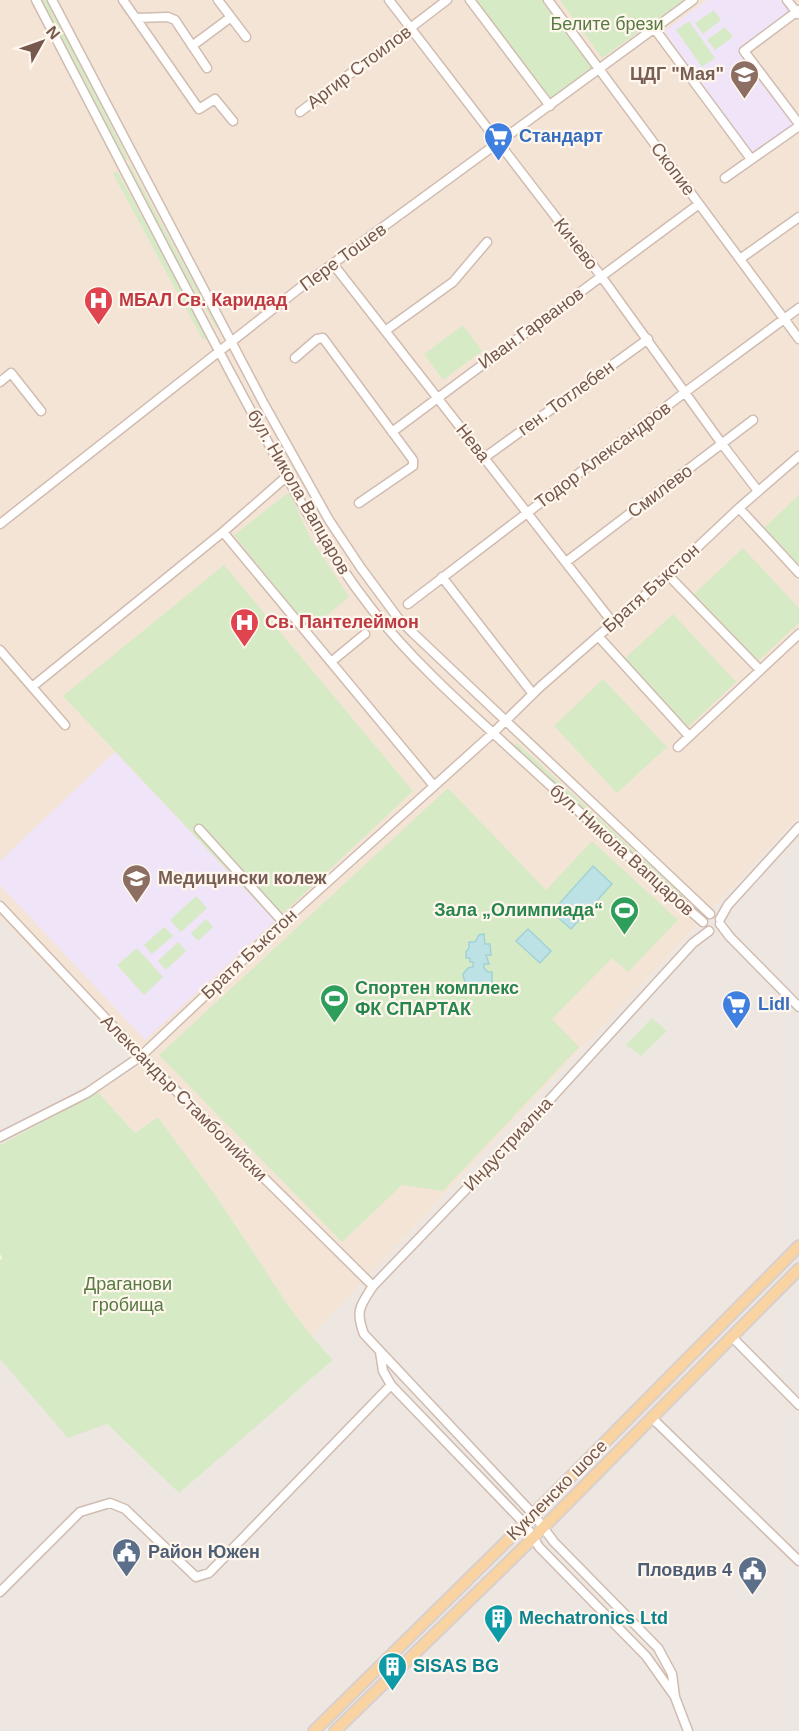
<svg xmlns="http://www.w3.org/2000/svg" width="799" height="1731" font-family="Helvetica,sans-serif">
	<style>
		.residential { fill: #f4e4d6 }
		.industrial { fill: #ede6e1 }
		.education { fill: #f0e4f9 }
		.green { fill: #d7eac6 }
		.water { fill: #bce2e6; stroke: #a2d2d7; stroke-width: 1.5 }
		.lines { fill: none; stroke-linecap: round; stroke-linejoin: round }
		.minor-casing { stroke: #d0bcb0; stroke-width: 11 }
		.major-casing { stroke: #d9d0cd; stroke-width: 14 }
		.minor { stroke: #fff; stroke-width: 8 }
		.major { stroke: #f9d3a1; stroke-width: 10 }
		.labels { text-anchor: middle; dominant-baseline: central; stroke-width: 4.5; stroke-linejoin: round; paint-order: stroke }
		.park-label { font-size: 18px; fill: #577b43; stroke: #fff7ee }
		.street-label { font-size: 18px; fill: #76584c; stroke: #fff7ee }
		.education-label { font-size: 18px; font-weight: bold; fill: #785e54; stroke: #fff7ee; text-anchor: end }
		.shop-label { font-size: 18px; font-weight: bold; fill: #366cbe; stroke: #fff7ee; text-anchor: start }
		.health-label { font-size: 18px; font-weight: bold; fill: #be3a42; stroke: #fff7ee; text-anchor: start }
		.leisure-label { font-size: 18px; font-weight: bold; fill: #27864d; stroke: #fff7ee; text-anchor: end }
		.service-label { font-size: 18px; font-weight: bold; fill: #4e5e75; stroke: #fff7ee; text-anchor: start }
		.culture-label { font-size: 18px; font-weight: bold; fill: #0d838f; stroke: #fff7ee; text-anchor: start }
	</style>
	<rect width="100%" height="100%" fill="#fcf3e7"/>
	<path class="residential" d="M0,0H799V817L311,1337L274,1285L235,1224L158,1117L135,1133L98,1092L142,1064L0,918Z"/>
	<path class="industrial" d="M799,817V1731H0V1359L25,1387L107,1424L178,1492L332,1361L311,1337Z
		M0,918L142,1064L98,1092L0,1145Z"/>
	<path class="education" d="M707,0H785L792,10L738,48L795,123L751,153L664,31Z
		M115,752L275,921L145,1040L0,885V861Z"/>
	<path class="green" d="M41,0H47L128,159L122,162Z
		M476,0H543L594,69L552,101Z
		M560,0H684L602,58Z
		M714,10L721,20L703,34L695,23Z
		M689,21L715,58L702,67L676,30Z
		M725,27L733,37L715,50L707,40Z
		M130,165L218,328L217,329L194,289L178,266L125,167Z
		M117,171L208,337L203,340L113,174Z
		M463,325L482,351L443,380L424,354Z
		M289,492L310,537L349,597L318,623L311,616L303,622L234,535Z
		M799,495V568L763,529Z
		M743,548L799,608V623L757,662L694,594Z
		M224,565L413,791L275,921L63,696Z
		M673,614L736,682L687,728L623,660Z
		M603,679L667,747L617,793L554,726Z
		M517,743L689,901L685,904L513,746Z
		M448,788L546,890L592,841L678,920L628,972L612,958L552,1019L579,1047L443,1191L402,1185L342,1242L159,1055Z
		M196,896L207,908L181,932L170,920Z
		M206,919L213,927L198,941L191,933Z
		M164,927L173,936L152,954L144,945Z
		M178,942L186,951L166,970L158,961Z
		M137,948L163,977L144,995L117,965Z
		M652,1018L667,1031L641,1056L626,1045Z
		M98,1092L135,1133L158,1117C184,1153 212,1189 236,1226C267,1272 294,1320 333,1360L179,1493L107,1424L68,1438L0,1359V1260L2,1258L0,1254V1145Z"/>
	<path class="water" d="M593,866L612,884L571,929L552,912Z
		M528,929L551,951L540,963L516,941Z
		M484,934L485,944H490L491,955H486L489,964H484V968L488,972H492V983L489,986L480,987L477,990H473L471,987L467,988C466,982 463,979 463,974L468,968L473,967V962H470V958H466V952L469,948V942H475L479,935Z"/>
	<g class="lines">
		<defs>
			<path id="minor" d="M36,0C100,123 164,247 229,370C273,451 314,535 371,608C414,663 467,709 518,756C579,812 641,868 703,922
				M52,0L264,404L329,520L361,568L398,618L413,633L710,914
				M123,0L199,109L215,99L233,121
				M218,0L246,37
				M389,0L601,276L722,444L758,491
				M470,0L550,106
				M548,0L799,339
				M787,0L798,14
				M799,10L744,51L799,124
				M136,18L168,17L175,20L207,68
				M654,28L751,159
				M192,46L231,17
				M300,112L447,0
				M725,178L799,126
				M740,259L799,217
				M333,264L613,623
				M385,331L453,282L487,242
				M295,358L317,339L323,338L413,460V466L359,503
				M0,382L11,373L41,411
				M392,432L699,204
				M484,458L648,339
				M739,508L799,573
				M0,524L301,287L693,0
				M223,532L434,786
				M566,562L753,420
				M668,575L760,670
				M442,577L533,694
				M408,604L684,393L799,308
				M598,636L689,736
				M0,650L65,725
				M331,662L365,634
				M32,687L223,532L286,477
				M678,747L799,634
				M199,829L283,922
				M0,906L141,1056L373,1286
				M720,919L728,905L799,827
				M720,924L730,937L799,1007
				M0,1137L87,1093L141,1056L283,922L493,733L540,687L668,575L739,508L799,456
				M732,1337L799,1405
				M380,1352L383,1371L391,1385L524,1523L539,1547L646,1656L673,1694
				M652,1418L799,1561
				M0,1592L80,1512L110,1503L125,1509L196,1577L209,1573L391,1385
				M688,1731L675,1697L672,1674L658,1648L554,1542L533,1514L364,1334C355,1311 360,1306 373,1286L500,1154L693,943L709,931"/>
			<path id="major" d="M314,1731L510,1538L799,1246
				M335,1731L522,1549L799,1269"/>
		</defs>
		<use href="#minor" class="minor-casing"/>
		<use href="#major" class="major-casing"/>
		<use href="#minor" class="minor"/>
		<use href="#major" class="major"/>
	</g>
	<defs>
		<symbol id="school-pin" viewBox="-11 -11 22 30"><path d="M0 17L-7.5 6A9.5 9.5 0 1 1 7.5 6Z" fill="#8d6e63" stroke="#fff7ee"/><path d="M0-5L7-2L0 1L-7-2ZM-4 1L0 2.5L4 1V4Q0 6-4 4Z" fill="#fff"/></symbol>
		<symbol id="supermarket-pin" viewBox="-11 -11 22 30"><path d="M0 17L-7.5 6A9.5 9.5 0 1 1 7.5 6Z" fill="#3f7fe0" stroke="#fff7ee"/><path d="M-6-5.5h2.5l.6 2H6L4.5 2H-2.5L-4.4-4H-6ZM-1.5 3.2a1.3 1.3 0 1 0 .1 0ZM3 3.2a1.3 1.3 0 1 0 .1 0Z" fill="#fff"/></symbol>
		<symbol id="hospital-pin" viewBox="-11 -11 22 30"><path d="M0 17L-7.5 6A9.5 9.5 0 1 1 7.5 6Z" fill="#e0444e" stroke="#fff7ee"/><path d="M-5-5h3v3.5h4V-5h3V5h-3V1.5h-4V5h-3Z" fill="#fff"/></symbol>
		<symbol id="university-pin" viewBox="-11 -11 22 30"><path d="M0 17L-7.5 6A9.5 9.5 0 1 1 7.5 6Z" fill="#8d6e63" stroke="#fff7ee"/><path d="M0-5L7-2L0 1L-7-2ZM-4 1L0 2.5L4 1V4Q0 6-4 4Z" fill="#fff"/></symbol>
		<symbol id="stadium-pin" viewBox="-11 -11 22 30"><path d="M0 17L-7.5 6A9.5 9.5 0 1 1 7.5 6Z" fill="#2e9e5b" stroke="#fff7ee"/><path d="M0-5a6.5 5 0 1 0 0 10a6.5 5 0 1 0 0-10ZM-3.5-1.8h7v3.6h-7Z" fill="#fff"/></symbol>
		<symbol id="civic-pin" viewBox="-11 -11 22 30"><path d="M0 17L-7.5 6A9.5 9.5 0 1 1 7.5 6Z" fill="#5c6f8a" stroke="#fff7ee"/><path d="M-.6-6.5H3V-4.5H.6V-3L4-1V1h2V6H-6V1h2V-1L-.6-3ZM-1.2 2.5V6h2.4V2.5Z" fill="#fff"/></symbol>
		<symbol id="building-pin" viewBox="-11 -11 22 30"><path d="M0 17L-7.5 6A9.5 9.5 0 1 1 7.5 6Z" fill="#0f9aa8" stroke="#fff7ee"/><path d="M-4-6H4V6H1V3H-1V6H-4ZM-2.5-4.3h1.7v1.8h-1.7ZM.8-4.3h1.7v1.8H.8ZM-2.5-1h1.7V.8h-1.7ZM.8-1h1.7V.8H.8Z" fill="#fff"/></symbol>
	</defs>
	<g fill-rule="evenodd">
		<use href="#school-pin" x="728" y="58" width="33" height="45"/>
		<use href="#supermarket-pin" x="482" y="120" width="33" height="45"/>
		<use href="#hospital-pin" x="82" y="284" width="33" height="45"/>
		<use href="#hospital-pin" x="228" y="606" width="33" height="45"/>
		<use href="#university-pin" x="120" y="862" width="33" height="45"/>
		<use href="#stadium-pin" x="608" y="894" width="33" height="45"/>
		<use href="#stadium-pin" x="318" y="982" width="33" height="45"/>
		<use href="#supermarket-pin" x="720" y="988" width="33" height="45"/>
		<use href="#civic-pin" x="110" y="1536" width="33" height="45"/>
		<use href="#civic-pin" x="736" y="1554" width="33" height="45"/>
		<use href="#building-pin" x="482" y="1602" width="33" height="45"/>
		<use href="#building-pin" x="376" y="1650" width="33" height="45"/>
	</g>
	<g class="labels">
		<g class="park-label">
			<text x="607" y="24">Белите брези</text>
			<text x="128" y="1284">Драганови<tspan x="128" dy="21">гробища</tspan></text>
		</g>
		<g class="street-label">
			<text transform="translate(359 67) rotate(-37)">Аргир Стоилов</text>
			<text transform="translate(673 169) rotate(53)">Скопие</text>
			<text transform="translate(576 244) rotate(52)">Кичево</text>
			<text transform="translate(343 257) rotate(-36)">Пере Тошев</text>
			<text transform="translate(531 328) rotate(-36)">Иван Гарванов</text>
			<text transform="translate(566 398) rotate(-36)">ген. Тотлебен</text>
			<text transform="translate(473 443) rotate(52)">Нева</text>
			<text transform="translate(603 455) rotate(-37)">Тодор Александров</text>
			<text transform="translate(660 491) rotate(-37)">Смилево</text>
			<text transform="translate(299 492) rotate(60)">бул. Никола Вапцаров</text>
			<text transform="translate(651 588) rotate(-42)">Братя Бъкстон</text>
			<text transform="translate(622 850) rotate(42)">бул. Никола Вапцаров</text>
			<text transform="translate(249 954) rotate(-43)">Братя Бъкстон</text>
			<text transform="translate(184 1098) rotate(45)">Александър Стамболийски</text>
			<text transform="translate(508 1144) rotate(-47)">Индустриална</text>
			<text transform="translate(557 1490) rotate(-45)">Кукленско шосе</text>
		</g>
		<g class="education-label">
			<text x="724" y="74">ЦДГ "Мая"</text>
			<text x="158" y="878" text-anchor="start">Медицински колеж</text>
		</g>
		<g class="shop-label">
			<text x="519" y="136">Стандарт</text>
			<text x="758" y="1004">Lidl</text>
		</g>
		<g class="health-label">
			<text x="119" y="300">МБАЛ Св. Каридад</text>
			<text x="265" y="622">Св. Пантелеймон</text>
		</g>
		<g class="leisure-label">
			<text x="603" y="910">Зала „Олимпиада“</text>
			<text x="355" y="988" text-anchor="start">Спортен комплекс<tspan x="355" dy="21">ФК СПАРТАК</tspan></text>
		</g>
		<g class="service-label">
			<text x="148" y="1552">Район Южен</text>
			<text x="732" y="1570" text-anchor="end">Пловдив 4</text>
		</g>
		<g class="culture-label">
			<text x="519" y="1618">Mechatronics Ltd</text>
			<text x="413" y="1666">SISAS BG</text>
		</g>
	</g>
	<g transform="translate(42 42) rotate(50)" stroke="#fff7ee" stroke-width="4.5" paint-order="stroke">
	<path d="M0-4.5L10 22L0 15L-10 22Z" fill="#76584c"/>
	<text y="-9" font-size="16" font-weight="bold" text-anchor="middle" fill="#76584c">N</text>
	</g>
</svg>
